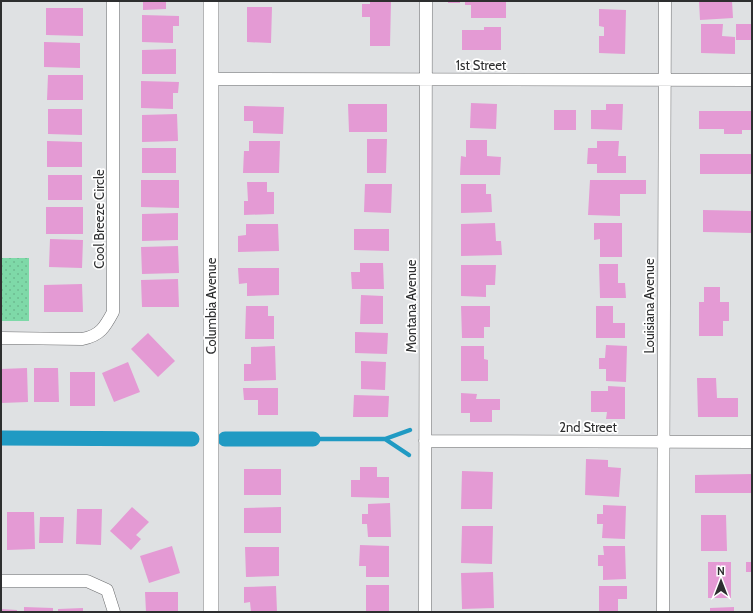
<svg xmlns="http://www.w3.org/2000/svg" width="753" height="613" font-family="Cabin,sans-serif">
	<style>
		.green { fill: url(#green-dots) }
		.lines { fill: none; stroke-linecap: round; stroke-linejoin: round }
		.stream { stroke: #209ac3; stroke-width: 4.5 }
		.canal { stroke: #209ac3; stroke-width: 15 }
		.building { fill: #e49ad4 }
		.minor-casing { stroke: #6b6c6e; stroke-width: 13 }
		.tertiary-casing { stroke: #6b6c6e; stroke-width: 16 }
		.minor { stroke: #fff; stroke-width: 12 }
		.tertiary { stroke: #fff; stroke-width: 15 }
		.labels { text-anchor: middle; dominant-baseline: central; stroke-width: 3.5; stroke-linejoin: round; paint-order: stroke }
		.street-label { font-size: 13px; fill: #2d2e2f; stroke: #fff }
	</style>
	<defs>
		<pattern id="green-dots" width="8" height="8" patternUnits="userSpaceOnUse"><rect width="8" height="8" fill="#7ed9a8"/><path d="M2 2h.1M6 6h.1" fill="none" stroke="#6dbb91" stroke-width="1.8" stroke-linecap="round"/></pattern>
	</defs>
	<rect width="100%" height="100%" fill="#dfe1e3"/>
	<path class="green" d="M1,258H29V321H1Z"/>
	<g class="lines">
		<path class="stream" d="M313,439H385L410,430
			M385,439L409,455"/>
		<path class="canal" d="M1,438L192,439
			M225,439H313"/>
	</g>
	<path class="building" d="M143,1H166V9L143,10Z
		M370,1H391L390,46H370V17H362V4H370Z
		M448,1H460V3H448Z
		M465,1H506V18H471V5H465Z
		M699,1H732L733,18L700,20Z
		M247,7H272L271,43L247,42Z
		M46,8H83V36L46,35Z
		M599,9L626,10L625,54L599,53V36H604V27L599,26Z
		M142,15L179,16V26H173V43L142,42Z
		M701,24H723L722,36L735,37V54L701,53Z
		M736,24H751V40H736Z
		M484,27H501V50H462V30H484Z
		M44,42L80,43V68L44,67Z
		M176,49V74H142V50Z
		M48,75H83V100H47Z
		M141,81L179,82L178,93H173V109L141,108Z
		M471,103L497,104L496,129L470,128Z
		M348,104H387V132H349Z
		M606,104H623L622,130L591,129V110H606Z
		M244,106L284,107L283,134L253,133V121H244Z
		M48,109H82V135L48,134Z
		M554,110H576V130H554Z
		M699,111H752V130H742V134H724V129H699Z
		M177,114L178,141L142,142V115Z
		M367,139H387L386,173H367Z
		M466,140H487V156L501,157L500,175H460L461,156L466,157Z
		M47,141L82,142V167H47Z
		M249,141H280L279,173H243L244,151H249Z
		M597,141H619L618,156H626V173H597V164H587L588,148H597Z
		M142,148H176V173H142Z
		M700,154H752V174H700Z
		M48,175H82V200H48Z
		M141,180H179V208L141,207Z
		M590,180H646V194H620V216L588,215Z
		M247,182H267V192H274V214L244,215V201H248Z
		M365,184H392L391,213L364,212Z
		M461,184H486V194H491L492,212L461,213Z
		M46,207H83V234H46Z
		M703,210L752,211V233L703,232Z
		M178,213V240L142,241V214Z
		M495,223L496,241H501L502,255L461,256V224Z
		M594,223H622V257H600V239L594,240Z
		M246,224H278L279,251L238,252V236L246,235Z
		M354,229H389V251L354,250Z
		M50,239L83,240L82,268L49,267Z
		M178,246L179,273L142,274L141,247Z
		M360,263H383L384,289H352L351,272H360Z
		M599,264H618V283H625L626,298H600Z
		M461,265H496L495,285H486V297L461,296Z
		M238,268H279V295L247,296V283L239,284Z
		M178,279L179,307H142L141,280Z
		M82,284L83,312H44V285Z
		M704,287H720V302H729V321H723V336H699V302H704Z
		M361,295L383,296V324H360Z
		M246,306H268V316H274V339H245Z
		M461,306H490V327H484V338H462Z
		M596,306H613V323H625V338H596Z
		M355,332L388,333L387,354L355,353Z
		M148,333L175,361L158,377L131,349Z
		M606,345L627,346L626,382L606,381V369H599V358H605Z
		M275,346L276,380L244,381V364H251V347Z
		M461,346H484V359L488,360V381H461Z
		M361,361L386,362L385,390L361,389Z
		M128,362L140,392L114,402L102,373Z
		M27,368L28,402L1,403V369Z
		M34,368H58L59,402H34Z
		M70,372H95V406H70Z
		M697,378H716L717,398H738V417H698Z
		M608,386L625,387V419H606L607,412H591V391H608Z
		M243,388H278V415H258V400H244Z
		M461,393L477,394L476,399H500V410H492V422H470V413H461Z
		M354,395L389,396L388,417H353Z
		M586,459L608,460V467L621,468L619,497L585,495Z
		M360,467H377V477H389V498L351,497V480H360Z
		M244,469H281V495H244Z
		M462,471L493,472L492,509H461Z
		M752,474V493H695V475Z
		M390,503L391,537H368L367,524H362V514H368V504Z
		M603,505L626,506L625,539L602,538L603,524H597V514H603Z
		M132,507L149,522L136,535L141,539L131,550L110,531Z
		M281,507V533H244V508Z
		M77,509H102L101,545L76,544Z
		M7,512H34L35,549L7,550Z
		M701,515H726L727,551H701Z
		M40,517H64L63,543H39Z
		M462,526H493L492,564L461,563Z
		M360,545L389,546V577H366V566H359Z
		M172,546L180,573L149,583L140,556Z
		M603,546H625L626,579L603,580V566H598V555H604Z
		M245,547H279V576L246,577Z
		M708,562H731V598H708Z
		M746,562H752V572H746Z
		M493,572L494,608L462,609L461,573Z
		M366,585H389V612H366Z
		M276,586L277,612H251L250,602L244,603V587Z
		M599,586H627V599H618V612H599Z
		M145,592H178V612H146Z
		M24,607L53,608V612H24Z
		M734,607V612H710V608Z
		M83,608V612H58V609Z
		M1,609L17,610V612H1Z"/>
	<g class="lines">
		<defs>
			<path id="minor" d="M211,79L752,80
				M1,338L82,339C100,336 105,327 113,312V1
				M425,441L752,442
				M1,581H87L107,590L114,612
				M425,612L426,1
				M663,612L665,1"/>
			<path id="tertiary" d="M211,612V1"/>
		</defs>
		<use href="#minor" class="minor-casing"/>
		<use href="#tertiary" class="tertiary-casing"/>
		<use href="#minor" class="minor"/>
		<use href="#tertiary" class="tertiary"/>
	</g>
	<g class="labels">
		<g class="street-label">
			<text x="481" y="65">1st Street</text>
			<text transform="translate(99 219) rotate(-90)">Cool Breeze Circle</text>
			<text transform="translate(211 306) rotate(-90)">Columbia Avenue</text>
			<text transform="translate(411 306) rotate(-90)">Montana Avenue</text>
			<text transform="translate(649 306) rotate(-90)">Louisiana Avenue</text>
			<text x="588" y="427">2nd Street</text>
		</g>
	</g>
	<rect width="753" height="613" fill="none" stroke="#2d2e2f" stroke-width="4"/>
	<g transform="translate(721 581)" stroke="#ffffff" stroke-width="3" paint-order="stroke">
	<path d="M0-3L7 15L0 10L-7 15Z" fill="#2d2e2f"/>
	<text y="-6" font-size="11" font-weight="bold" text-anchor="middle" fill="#2d2e2f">N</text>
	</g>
</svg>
